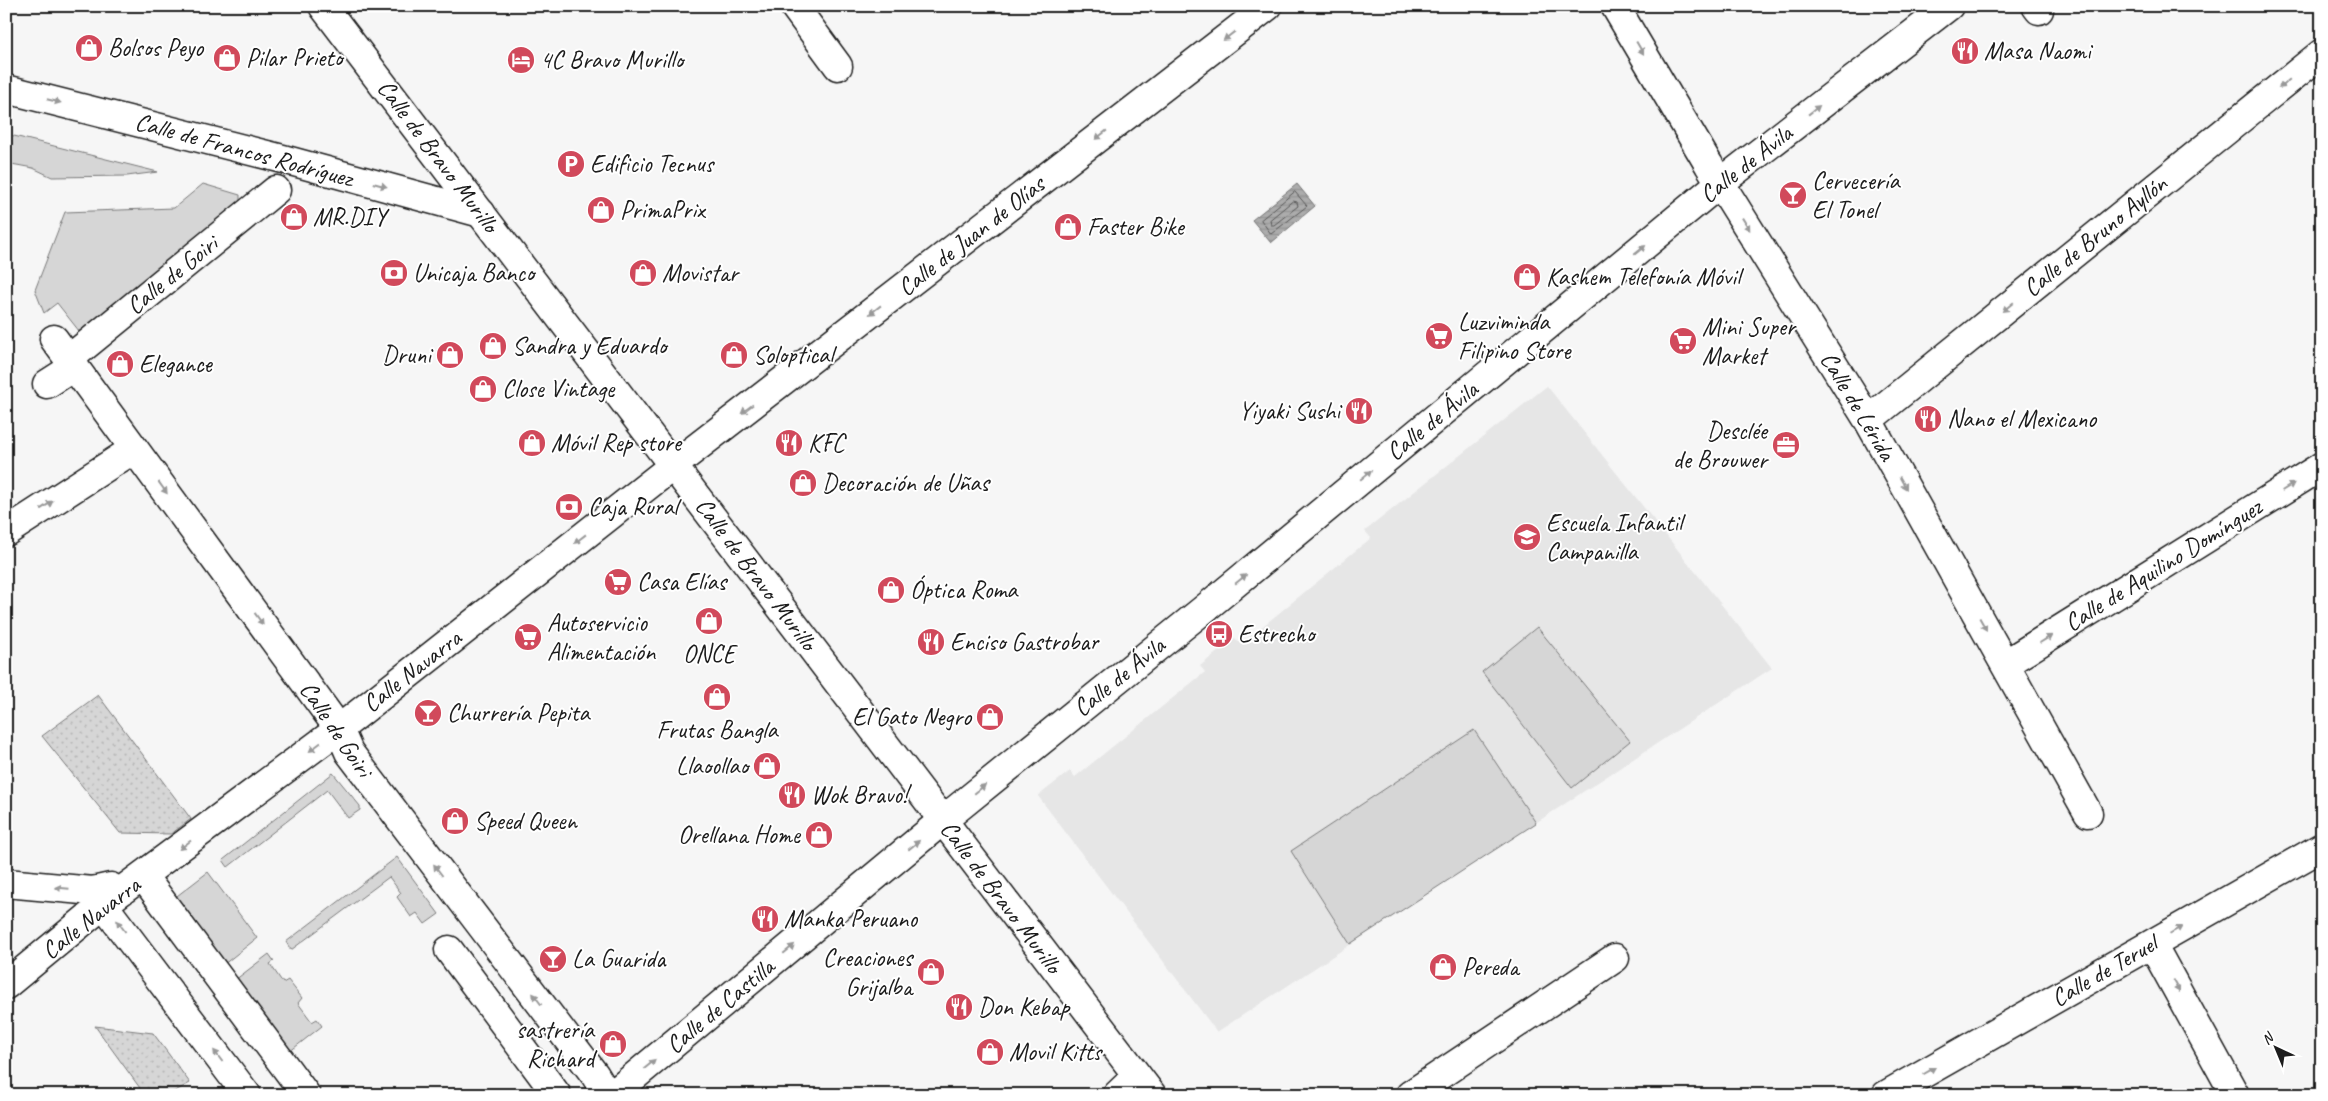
<svg xmlns="http://www.w3.org/2000/svg" width="2328" height="1101" font-family="Caveat,sans-serif">
	<style>
		.built { fill: #e6e6e6 }
		.grass { fill: url(#grass-dots); stroke: #797979 }
		.garden { fill: #d6d6d6; stroke: #797979 }
		.water { fill: url(#water-rules); stroke: #727272 }
		.lines { fill: none; stroke-linecap: round; stroke-linejoin: round }
		.shore { stroke: #565656; stroke-width: 1 }
		.minor-casing { stroke: #1c1c1c; stroke-width: 31 }
		.major-casing { stroke: #1c1c1c; stroke-width: 31 }
		.minor { stroke: #fff; stroke-width: 28 }
		.major { stroke: #fff; stroke-width: 28 }
		.oneway { fill: #999 }
		.labels { text-anchor: middle; dominant-baseline: central; stroke-width: 4; stroke-linejoin: round; paint-order: stroke }
		.poi-label { font-size: 25px; fill: #1c1c1c; stroke: #fff; text-anchor: start }
		.street-label { font-size: 25px; fill: #1c1c1c; stroke: #fff }
	</style>
	<defs>
		<pattern id="grass-dots" width="8" height="8" patternUnits="userSpaceOnUse" patternTransform="scale(1.25)"><rect width="8" height="8" fill="#d6d6d6"/><path d="M2 2h.1M6 6h.1" fill="none" stroke="#b7b7b7" stroke-width="1.8" stroke-linecap="round"/></pattern>
		<pattern id="water-rules" width="6" height="5" patternUnits="userSpaceOnUse" patternTransform="scale(1.25)"><rect width="6" height="5" fill="#acacac"/><path d="M0 2.5h6" fill="none" stroke="#939393"/></pattern>
	</defs>
	<rect width="100%" height="100%" fill="#f6f6f6"/>
	<filter id="ink" filterUnits="userSpaceOnUse"><feTurbulence type="fractalNoise" baseFrequency=".02" numOctaves="2"/><feDisplacementMap in="SourceGraphic" scale="10" xChannelSelector="R" yChannelSelector="G"/><feConvolveMatrix kernelMatrix="1 2 1 2 8 2 1 2 1" color-interpolation-filters="sRGB"/></filter>
	<g filter="url(#ink)">
		<path class="built" d="M1547,386L1772,668L1217,1032L1038,796L1070,771L1075,777L1205,672L1200,666L1235,638L1241,644L1371,538L1365,531Z"/>
		<path class="grass" d="M98,695L191,819L171,834L120,833L42,736Z
			M95,1026L153,1033L190,1083L168,1095H145Z"/>
		<path class="garden" d="M6,134L158,172L127,176L52,177L33,168L6,163Z
			M203,184L240,195V206L83,336L57,303L44,313L35,290L65,212L174,208Z
			M1537,627L1630,741L1572,788L1482,672Z
			M1474,730L1536,823L1350,944L1291,851Z
			M333,773L360,806V810L348,818L327,790L228,867L223,860Z
			M397,857L439,914L425,924L417,913L411,917L397,897L401,893L389,877L291,950L286,942Z
			M208,872L257,938L223,965L173,899Z
			M269,954L274,961L270,964L283,983L288,980L302,998L298,1003L312,1022L317,1019L322,1026L289,1052L235,980Z"/>
		<path class="water" d="M1297,184L1315,206L1271,243L1252,220Z"/>
		<g class="lines">
			<path class="shore" d="M1295,192L1307,206L1271,234L1261,220Z
				M1293,201L1297,202L1298,206L1274,225H1271L1270,220Z"/>
			<defs>
				<path id="minor" d="M794,6L838,66
					M1615,6L1709,165L1868,420L2088,813
					M2036,6L2039,10
					M6,89L283,159L481,213
					M54,339L339,729L349,752L595,1075L607,1095
					M69,359L276,190
					M47,384L75,366
					M1868,420L2322,53
					M6,532L134,449
					M2005,664L2322,466
					M143,876L306,1095
					M6,883L93,891L111,887
					M93,891L247,1095
					M2152,944L2235,1095
					M449,950L557,1095
					M6,985L104,904L339,729L674,465
					M612,1095L943,820
					M1117,1095L1137,1076
					M1410,1095L1615,958
					M1886,1095L2322,847"/>
				<path id="major" d="M323,6L1152,1095
					M674,465L1268,6
					M943,820L1203,610L1720,183L1949,6"/>
			</defs>
			<use href="#minor" class="minor-casing"/>
			<use href="#major" class="major-casing"/>
			<use href="#minor" class="minor"/>
			<use href="#major" class="major"/>
		</g>
		<defs><path id="oneway-solid" d="M-6-.8H1V-3.2L6.5 0L1 3.2V.8H-6Z" transform="scale(1.25)"/></defs>
		<g class="oneway">
			<use href="#oneway-solid" transform="translate(1229 36) rotate(142)"/>
			<use href="#oneway-solid" transform="translate(1640 48) rotate(60)"/>
			<use href="#oneway-solid" transform="translate(2284 84) rotate(141)"/>
			<use href="#oneway-solid" transform="translate(54 101) rotate(14)"/>
			<use href="#oneway-solid" transform="translate(1814 110) rotate(-38)"/>
			<use href="#oneway-solid" transform="translate(1101 135) rotate(142)"/>
			<use href="#oneway-solid" transform="translate(380 185) rotate(15)"/>
			<use href="#oneway-solid" transform="translate(1746 224) rotate(58)"/>
			<use href="#oneway-solid" transform="translate(1640 250) rotate(-39)"/>
			<use href="#oneway-solid" transform="translate(2008 307) rotate(141)"/>
			<use href="#oneway-solid" transform="translate(875 310) rotate(142)"/>
			<use href="#oneway-solid" transform="translate(747 409) rotate(143)"/>
			<use href="#oneway-solid" transform="translate(1366 475) rotate(-39)"/>
			<use href="#oneway-solid" transform="translate(1903 483) rotate(61)"/>
			<use href="#oneway-solid" transform="translate(2288 487) rotate(-32)"/>
			<use href="#oneway-solid" transform="translate(163 488) rotate(54)"/>
			<use href="#oneway-solid" transform="translate(47 505) rotate(-33)"/>
			<use href="#oneway-solid" transform="translate(580 539) rotate(142)"/>
			<use href="#oneway-solid" transform="translate(1241 579) rotate(-39)"/>
			<use href="#oneway-solid" transform="translate(259 619) rotate(54)"/>
			<use href="#oneway-solid" transform="translate(1983 624) rotate(61)"/>
			<use href="#oneway-solid" transform="translate(2046 639) rotate(-32)"/>
			<use href="#oneway-solid" transform="translate(315 747) rotate(143)"/>
			<use href="#oneway-solid" transform="translate(980 789) rotate(-40)"/>
			<use href="#oneway-solid" transform="translate(185 845) rotate(143)"/>
			<use href="#oneway-solid" transform="translate(914 845) rotate(-40)"/>
			<use href="#oneway-solid" transform="translate(438 870) rotate(-127)"/>
			<use href="#oneway-solid" transform="translate(62 888) rotate(-175)"/>
			<use href="#oneway-solid" transform="translate(121 926) rotate(-127)"/>
			<use href="#oneway-solid" transform="translate(2176 930) rotate(-30)"/>
			<use href="#oneway-solid" transform="translate(789 949) rotate(-40)"/>
			<use href="#oneway-solid" transform="translate(2176 986) rotate(61)"/>
			<use href="#oneway-solid" transform="translate(537 999) rotate(-127)"/>
			<use href="#oneway-solid" transform="translate(218 1056) rotate(-127)"/>
			<use href="#oneway-solid" transform="translate(650 1064) rotate(-40)"/>
			<use href="#oneway-solid" transform="translate(1929 1071) rotate(-30)"/>
		</g>
	</g>
	<defs>
		<symbol id="shop-disc" viewBox="-11 -11 22 22"><circle r="9.5" fill="#d1495b" stroke="#fff"/><path d="M-5-2.5h2.3a2.7 3.5 0 0 1 5.4 0H5L5.5 6h-11ZM-1.5-2.5h3a1.5 2.3 0 0 0-3 0Z" fill="#fff"/></symbol>
		<symbol id="restaurant-disc" viewBox="-11 -11 22 22"><circle r="9.5" fill="#d1495b" stroke="#fff"/><path d="M-5-6h1v4h1v-4h1v4h1v-4h1v5L-1.5 .5V6h-2V.5L-5-1ZM5-6V6H3V1.5H1.5Q1.5-4 5-6Z" fill="#fff"/></symbol>
		<symbol id="hotel-disc" viewBox="-11 -11 22 22"><circle r="9.5" fill="#d1495b" stroke="#fff"/><path d="M-6-4.5h1.5V1H6V5H4.5V3h-9V5H-6ZM-4 0a1.8 1.8 0 1 1 3.6 0ZM.5 0V-2.5h3Q6-2.5 6 0Z" fill="#fff"/></symbol>
		<symbol id="parking-disc" viewBox="-11 -11 22 22"><circle r="9.5" fill="#d1495b" stroke="#fff"/><path d="M-3.5-5.5H1a3.5 3.5 0 0 1 0 7H-1V5.5H-3.5ZM-1-3.4V-.6H.8a1.4 1.4 0 0 0 0-2.8Z" fill="#fff"/></symbol>
		<symbol id="bar-disc" viewBox="-11 -11 22 22"><circle r="9.5" fill="#d1495b" stroke="#fff"/><path d="M-6-5H6L.8 .8V4.5H3.5V6h-7V4.5H-.8V.8Z" fill="#fff"/></symbol>
		<symbol id="bank-disc" viewBox="-11 -11 22 22"><circle r="9.5" fill="#d1495b" stroke="#fff"/><path d="M-6-4H6V4H-6ZM0-2.3a2.3 2.3 0 1 0 0 4.6a2.3 2.3 0 1 0 0-4.6Z" fill="#fff"/></symbol>
		<symbol id="supermarket-disc" viewBox="-11 -11 22 22"><circle r="9.5" fill="#d1495b" stroke="#fff"/><path d="M-6-5.5h2.5l.6 2H6L4.5 2H-2.5L-4.4-4H-6ZM-1.5 3.2a1.3 1.3 0 1 0 .1 0ZM3 3.2a1.3 1.3 0 1 0 .1 0Z" fill="#fff"/></symbol>
		<symbol id="office-disc" viewBox="-11 -11 22 22"><circle r="9.5" fill="#d1495b" stroke="#fff"/><path d="M-6-3h4V-5.5h4V-3h4V5H-6ZM-1-4.5V-3h2v-1.5ZM-6 0V1H6V0Z" fill="#fff"/></symbol>
		<symbol id="school-disc" viewBox="-11 -11 22 22"><circle r="9.5" fill="#d1495b" stroke="#fff"/><path d="M0-5L7-2L0 1L-7-2ZM-4 1L0 2.5L4 1V4Q0 6-4 4Z" fill="#fff"/></symbol>
		<symbol id="bus-disc" viewBox="-11 -11 22 22"><circle r="9.5" fill="#d1495b" stroke="#fff"/><path d="M-5-6H5V4H4V6H2V4H-2V6H-4V4H-5ZM-3.5-4V0h7V-4ZM-3.5 1.2v1.5H-2V1.2ZM2 1.2v1.5H3.5V1.2Z" fill="#fff"/></symbol>
	</defs>
	<g fill-rule="evenodd">
		<use href="#shop-disc" x="73" y="32" width="32" height="32"/>
		<use href="#restaurant-disc" x="1949" y="35" width="32" height="32"/>
		<use href="#shop-disc" x="211" y="42" width="32" height="32"/>
		<use href="#hotel-disc" x="505" y="44" width="32" height="32"/>
		<use href="#parking-disc" x="555" y="148" width="32" height="32"/>
		<use href="#bar-disc" x="1777" y="179" width="32" height="32"/>
		<use href="#shop-disc" x="585" y="194" width="32" height="32"/>
		<use href="#shop-disc" x="278" y="201" width="32" height="32"/>
		<use href="#shop-disc" x="1052" y="211" width="32" height="32"/>
		<use href="#bank-disc" x="378" y="257" width="32" height="32"/>
		<use href="#shop-disc" x="627" y="257" width="32" height="32"/>
		<use href="#shop-disc" x="1511" y="261" width="32" height="32"/>
		<use href="#supermarket-disc" x="1423" y="320" width="32" height="32"/>
		<use href="#supermarket-disc" x="1667" y="325" width="32" height="32"/>
		<use href="#shop-disc" x="477" y="330" width="32" height="32"/>
		<use href="#shop-disc" x="434" y="339" width="32" height="32"/>
		<use href="#shop-disc" x="718" y="339" width="32" height="32"/>
		<use href="#shop-disc" x="104" y="348" width="32" height="32"/>
		<use href="#shop-disc" x="467" y="373" width="32" height="32"/>
		<use href="#restaurant-disc" x="1343" y="395" width="32" height="32"/>
		<use href="#restaurant-disc" x="1912" y="403" width="32" height="32"/>
		<use href="#shop-disc" x="516" y="427" width="32" height="32"/>
		<use href="#restaurant-disc" x="773" y="427" width="32" height="32"/>
		<use href="#office-disc" x="1770" y="429" width="32" height="32"/>
		<use href="#shop-disc" x="787" y="467" width="32" height="32"/>
		<use href="#bank-disc" x="553" y="491" width="32" height="32"/>
		<use href="#school-disc" x="1511" y="521" width="32" height="32"/>
		<use href="#supermarket-disc" x="602" y="566" width="32" height="32"/>
		<use href="#shop-disc" x="875" y="574" width="32" height="32"/>
		<use href="#shop-disc" x="693" y="605" width="32" height="32"/>
		<use href="#bus-disc" x="1203" y="618" width="32" height="32"/>
		<use href="#supermarket-disc" x="512" y="621" width="32" height="32"/>
		<use href="#restaurant-disc" x="915" y="626" width="32" height="32"/>
		<use href="#shop-disc" x="701" y="681" width="32" height="32"/>
		<use href="#bar-disc" x="412" y="697" width="32" height="32"/>
		<use href="#shop-disc" x="974" y="701" width="32" height="32"/>
		<use href="#shop-disc" x="751" y="750" width="32" height="32"/>
		<use href="#restaurant-disc" x="776" y="779" width="32" height="32"/>
		<use href="#shop-disc" x="439" y="805" width="32" height="32"/>
		<use href="#shop-disc" x="803" y="819" width="32" height="32"/>
		<use href="#restaurant-disc" x="749" y="903" width="32" height="32"/>
		<use href="#bar-disc" x="537" y="943" width="32" height="32"/>
		<use href="#shop-disc" x="1427" y="951" width="32" height="32"/>
		<use href="#shop-disc" x="915" y="956" width="32" height="32"/>
		<use href="#restaurant-disc" x="943" y="991" width="32" height="32"/>
		<use href="#shop-disc" x="597" y="1028" width="32" height="32"/>
		<use href="#shop-disc" x="974" y="1036" width="32" height="32"/>
	</g>
	<g class="labels">
		<g class="poi-label">
			<text x="108" y="48">Bolsos Peyo</text>
			<text x="1984" y="51">Masa Naomi</text>
			<text x="246" y="58">Pilar Prieto</text>
			<text x="540" y="60">4C Bravo Murillo</text>
			<text x="590" y="164">Edificio Tecnus</text>
			<text x="1812" y="181">Cervecería<tspan x="1812" dy="29">El Tonel</tspan></text>
			<text x="620" y="210">PrimaPrix</text>
			<text x="313" y="217">MR.DIY</text>
			<text x="1087" y="227">Faster Bike</text>
			<text x="413" y="273">Unicaja Banco</text>
			<text x="662" y="273">Movistar</text>
			<text x="1546" y="277">Kashem Telefonía Móvil</text>
			<text x="1458" y="322">Luzviminda<tspan x="1458" dy="29">Filipino Store</tspan></text>
			<text x="1702" y="327">Mini Super<tspan x="1702" dy="29">Market</tspan></text>
			<text x="512" y="346">Sandra y Eduardo</text>
			<text x="431" y="355" text-anchor="end">Druni</text>
			<text x="753" y="355">Soloptical</text>
			<text x="139" y="364">Elegance</text>
			<text x="502" y="389">Close Vintage</text>
			<text x="1340" y="411" text-anchor="end">Yiyaki Sushi</text>
			<text x="1947" y="419">Nano el Mexicano</text>
			<text x="1767" y="431" text-anchor="end">Desclée<tspan x="1767" dy="29">de Brouwer</tspan></text>
			<text x="551" y="443">Móvil Rep store</text>
			<text x="808" y="443">KFC</text>
			<text x="822" y="483">Decoración de Uñas</text>
			<text x="588" y="507">Caja Rural</text>
			<text x="1546" y="523">Escuela Infantil<tspan x="1546" dy="29">Campanilla</tspan></text>
			<text x="637" y="582">Casa Elías</text>
			<text x="910" y="590">Óptica Roma</text>
			<text x="547" y="623">Autoservicio<tspan x="547" dy="29">Alimentación</tspan></text>
			<text x="1238" y="634">Estrecho</text>
			<text x="950" y="642">Enciso Gastrobar</text>
			<text x="709" y="654" text-anchor="middle">ONCE</text>
			<text x="447" y="713">Churrería Pepita</text>
			<text x="971" y="717" text-anchor="end">El Gato Negro</text>
			<text x="717" y="730" text-anchor="middle">Frutas Bangla</text>
			<text x="748" y="766" text-anchor="end">Llaoollao</text>
			<text x="811" y="795">Wok Bravo!</text>
			<text x="474" y="821">Speed Queen</text>
			<text x="800" y="835" text-anchor="end">Orellana Home</text>
			<text x="784" y="919">Manka Peruano</text>
			<text x="912" y="958" text-anchor="end">Creaciones<tspan x="912" dy="29">Grijalba</tspan></text>
			<text x="572" y="959">La Guarida</text>
			<text x="1462" y="967">Pereda</text>
			<text x="978" y="1007">Don Kebap</text>
			<text x="594" y="1030" text-anchor="end">sastrería<tspan x="594" dy="29">Richard</tspan></text>
			<text x="1009" y="1052">Movil Kitts</text>
		</g>
		<g class="street-label">
			<text transform="translate(244 150) rotate(15)">Calle de Francos Rodríguez</text>
			<text transform="translate(438 156) rotate(53)">Calle de Bravo Murillo</text>
			<text transform="translate(1746 164) rotate(-38)">Calle de Ávila</text>
			<text transform="translate(971 236) rotate(-38)">Calle de Juan de Olías</text>
			<text transform="translate(2095 236) rotate(-39)">Calle de Bruno Ayllón</text>
			<text transform="translate(172 275) rotate(-39)">Calle de Goiri</text>
			<text transform="translate(1858 406) rotate(59)">Calle de Lérida</text>
			<text transform="translate(1432 421) rotate(-39)">Calle de Ávila</text>
			<text transform="translate(2163 565) rotate(-32)">Calle de Aquilino Domínguez</text>
			<text transform="translate(756 574) rotate(53)">Calle de Bravo Murillo</text>
			<text transform="translate(412 671) rotate(-38)">Calle Navarra</text>
			<text transform="translate(1119 677) rotate(-39)">Calle de Ávila</text>
			<text transform="translate(336 729) rotate(56)">Calle de Goiri</text>
			<text transform="translate(1001 897) rotate(53)">Calle de Bravo Murillo</text>
			<text transform="translate(91 918) rotate(-38)">Calle Navarra</text>
			<text transform="translate(2104 971) rotate(-30)">Calle de Teruel</text>
			<text transform="translate(720 1006) rotate(-40)">Calle de Castilla</text>
		</g>
	</g>
	<rect width="2328" height="1101" fill="none" stroke="#fff" stroke-width="25"/>
	<rect x="12" y="12" width="2303" height="1076" fill="none" stroke="#1c1c1c" stroke-width="2" filter="url(#ink)"/>
	<g transform="translate(2276 1048) rotate(316)" stroke="#ffffff" stroke-width="4" paint-order="stroke">
	<path d="M0-4L9 19L0 12L-9 19Z" fill="#1c1c1c"/>
	<text y="-8" font-size="14" font-weight="bold" text-anchor="middle" fill="#1c1c1c">N</text>
	</g>
</svg>
